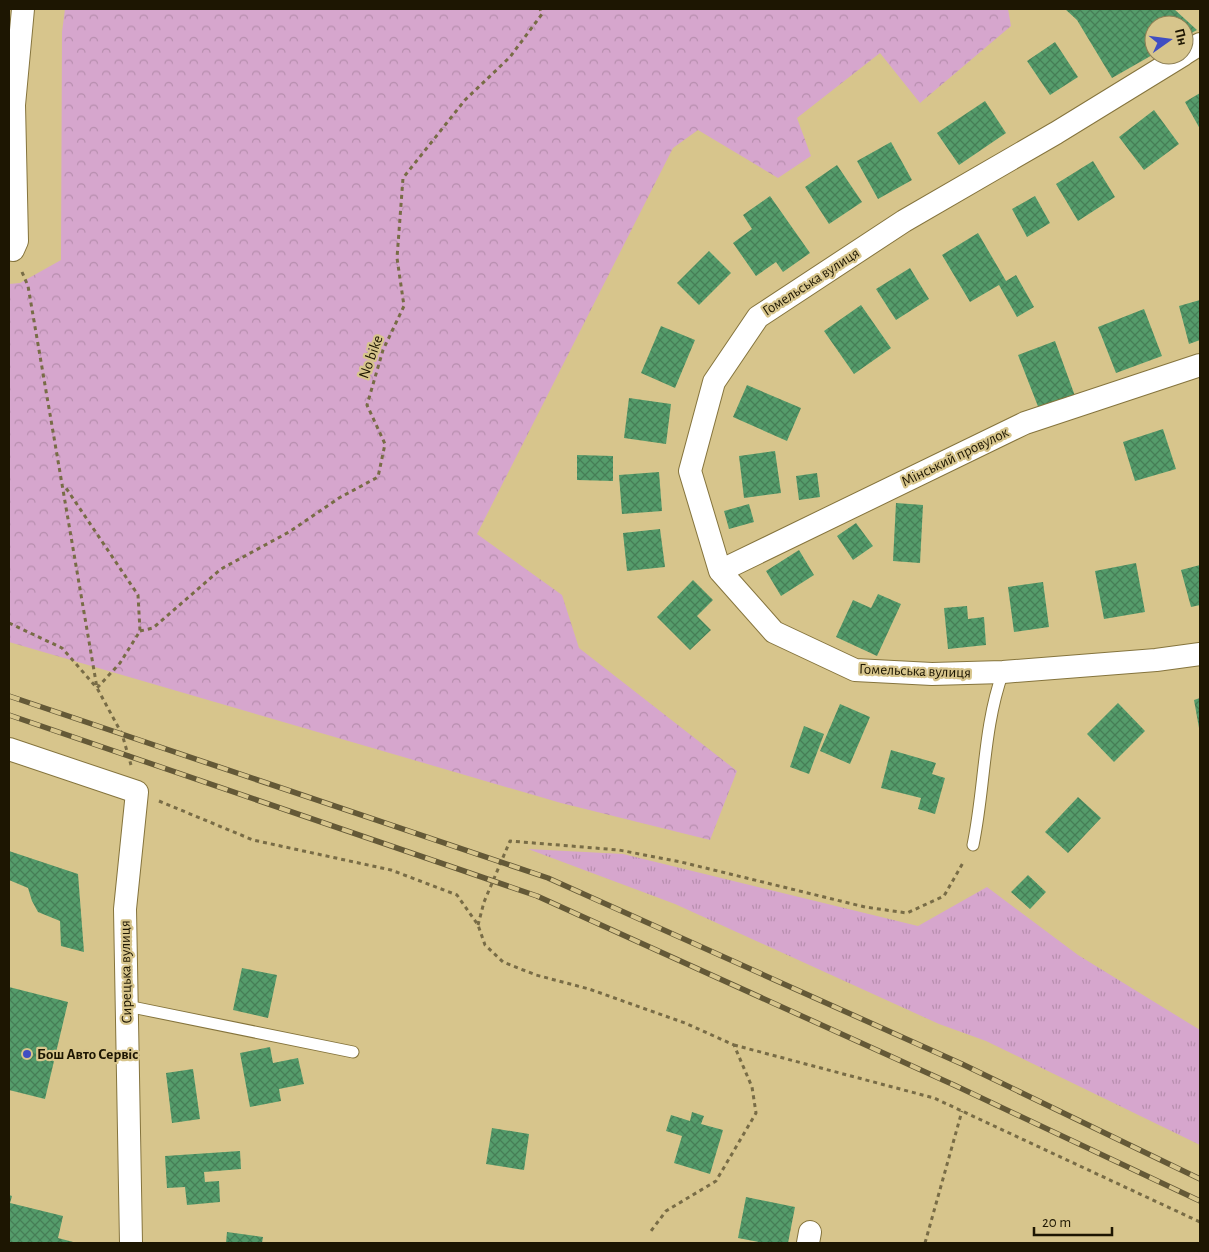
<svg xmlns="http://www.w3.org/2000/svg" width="1209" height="1252" font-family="'Alegreya Sans',sans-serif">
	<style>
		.grass { fill: url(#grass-tufts) }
		.forest { fill: url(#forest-crowns) }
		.building { fill: url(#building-cross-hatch) }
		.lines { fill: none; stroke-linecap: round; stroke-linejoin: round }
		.lane-casing { stroke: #85743d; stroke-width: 13 }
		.street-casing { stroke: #85743d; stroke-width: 24 }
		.path { stroke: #786c46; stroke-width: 3; stroke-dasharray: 4 4; stroke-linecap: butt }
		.lane { stroke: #fff; stroke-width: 11 }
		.street { stroke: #fff; stroke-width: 22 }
		.rail-casing { stroke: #645937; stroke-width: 5.5 }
		.rail { stroke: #d7c58c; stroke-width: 4; stroke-dasharray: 11; stroke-linecap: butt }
		.poi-dot { fill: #404ec2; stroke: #d7c58c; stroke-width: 2 }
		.labels { text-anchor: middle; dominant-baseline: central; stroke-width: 4.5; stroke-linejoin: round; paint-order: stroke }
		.street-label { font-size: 15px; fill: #1d1602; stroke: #d7c58c }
		.poi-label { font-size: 15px; font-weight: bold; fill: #1d1602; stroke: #d7c58c; text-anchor: start }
	</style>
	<defs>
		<pattern id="grass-tufts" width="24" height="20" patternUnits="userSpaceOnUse" patternTransform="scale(1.25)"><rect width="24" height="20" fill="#d6a6cd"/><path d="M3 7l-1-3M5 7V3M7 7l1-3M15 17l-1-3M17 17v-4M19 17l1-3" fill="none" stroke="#b78eae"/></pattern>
		<pattern id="forest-crowns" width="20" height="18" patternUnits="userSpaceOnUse" patternTransform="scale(1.25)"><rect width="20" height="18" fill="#d6a6cd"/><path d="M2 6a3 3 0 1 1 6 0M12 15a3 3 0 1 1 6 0" fill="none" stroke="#b78eae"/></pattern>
		<pattern id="building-cross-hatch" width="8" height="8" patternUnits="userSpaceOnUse" patternTransform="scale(1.25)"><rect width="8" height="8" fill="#559c6b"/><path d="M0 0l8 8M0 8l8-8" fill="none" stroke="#467e56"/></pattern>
	</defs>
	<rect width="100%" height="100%" fill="#d7c58c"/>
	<path class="grass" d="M528,849L623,854L918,926L987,887L1078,955L1200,1030V1145L986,1041L939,1024L675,904Z"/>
	<path class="forest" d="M65,9H1008L1011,26L920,103L880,53L797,118L811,156L778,178L698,130L673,148L477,534L562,595L579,648L737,771L710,840L561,803L9,642V284L20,283L61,260L62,32Z"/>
	<path class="building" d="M1065,9H1174L1197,30L1184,37V25H1154V54L1112,78L1077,20Z
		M1055,42L1078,77L1050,95L1027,61Z
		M1200,93V129L1185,102Z
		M985,101L1006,133L959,165L937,133Z
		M1154,110L1179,144L1144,170L1119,137Z
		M891,142L912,180L878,199L857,161Z
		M1093,161L1115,197L1078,221L1056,184Z
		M837,165L862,202L829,224L805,187Z
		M770,196L810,253L783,272L776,262L756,276L733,243L752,229L743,215Z
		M1035,196L1050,223L1027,237L1012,209Z
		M978,233L1006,281L1016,275L1034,307L1017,317L999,285L970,302L942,255Z
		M709,251L731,273L699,305L677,283Z
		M910,268L929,299L896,320L876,289Z
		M1200,300V340L1189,344L1179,306Z
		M861,305L891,348L854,374L824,331Z
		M1144,309L1162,356L1116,373L1098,327Z
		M661,326L695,340L675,388L641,373Z
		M1055,341L1075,396L1039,409L1018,355Z
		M747,385L801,408L787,441L733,417Z
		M629,398L671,404L666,444L624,438Z
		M1163,429L1176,469L1135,481L1123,442Z
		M775,451L781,493L744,498L739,456Z
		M577,455L613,456V481L577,480Z
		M659,472L662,511L622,514L619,475Z
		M817,473L820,497L799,500L796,476Z
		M896,503L923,505L920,563L893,561Z
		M749,504L754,522L729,529L724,511Z
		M856,523L873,546L853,560L837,536Z
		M660,529L665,567L627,571L623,533Z
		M799,550L814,575L781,596L766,571Z
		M1136,563L1145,612L1104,619L1095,571Z
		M1200,565V605L1191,607L1181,570Z
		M693,580L713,600L697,616L711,630L690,650L657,617Z
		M1043,582L1049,627L1014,632L1008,587Z
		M878,594L901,604L877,656L836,637L853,600L871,608Z
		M967,606L968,619L984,617L986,645L948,649L944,608Z
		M1200,698V728H1199L1194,700Z
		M1118,703L1145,731L1114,762L1087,734Z
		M840,704L870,717L850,764L820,751Z
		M804,726L824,734L809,774L790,767Z
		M891,750L936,763L932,774L945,778L935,814L918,809L921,798L881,788Z
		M1078,797L1101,818L1068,853L1045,832Z
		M9,851L78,874L84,952L61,946L60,921L38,912L32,901L28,888L9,880Z
		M1028,875L1046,892L1030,909L1011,892Z
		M242,968L277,975L268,1018L233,1010Z
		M9,987L68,1002L45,1099L9,1090Z
		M270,1047L273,1063L298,1058L304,1084L279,1089L281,1101L250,1107L240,1053Z
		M193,1069L200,1119L172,1123L166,1073Z
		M692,1112L704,1116L701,1124L723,1130L710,1174L674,1163L682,1136L666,1131L671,1115L690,1121Z
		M492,1128L529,1134L524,1170L486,1164Z
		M240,1151L241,1169L204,1172L205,1182L219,1181L220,1202L187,1205L185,1187L167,1188L165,1156Z
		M9,1195L12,1196L10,1203L63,1216L58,1238L77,1243H9Z
		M746,1197L795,1207L788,1243H764L738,1238Z
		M227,1232L263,1237L262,1243H226Z"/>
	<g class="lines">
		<defs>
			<path id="lane" d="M973,845C985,788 983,727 1003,672
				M127,1006L353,1052"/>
			<path id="street" d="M1184,54L1200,44
				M1183,55L1056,133L904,221L758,317L714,382L690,471L720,571L774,632L855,670L932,674L1003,672L1156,660L1200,654
				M13,250L17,241L14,105L23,9
				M720,571L1025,423L1200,365
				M9,749L137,792L125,909L131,1243
				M808,1243L810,1232"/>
		</defs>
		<use href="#lane" class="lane-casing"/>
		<use href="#street" class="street-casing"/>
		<path class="path" d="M22,272L28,286L97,688L122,734L131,765
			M9,623L62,648L97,688L120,663L140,631L138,595L64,485
			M140,631L153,628L221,569L289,532L339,498L378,477L385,444L367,405L383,350L404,306L397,258L403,178L465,100L510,57L542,14L540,9
			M159,801L253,840L391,870L457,895L478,925L485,945L503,962L536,975L589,989L685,1023L734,1045L752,1087L756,1113L716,1181L666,1211L651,1231
			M478,925L484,902L510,841L619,850L681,862L865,907L907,913L944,896L964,861
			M734,1045L934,1098L1200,1222
			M925,1243L962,1111"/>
		<use href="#lane" class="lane"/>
		<use href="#street" class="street"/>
		<defs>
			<path id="rail" d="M9,696L548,878L962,1064L1200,1179
				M9,715L537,896L954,1085L1200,1201"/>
		</defs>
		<use href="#rail" class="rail-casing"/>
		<use href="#rail" class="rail"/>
	</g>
	<circle class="poi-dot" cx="27" cy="1054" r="5"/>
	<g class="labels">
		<g class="street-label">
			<text transform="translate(811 282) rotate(-33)">Гомельська вулиця</text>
			<text transform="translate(371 357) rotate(-70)">No bike</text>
			<text transform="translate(955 457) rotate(-26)">Мінський провулок</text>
			<text transform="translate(915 671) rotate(2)">Гомельська вулиця</text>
			<text transform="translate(126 972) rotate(-91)">Сирецька вулиця</text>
		</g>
		<g class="poi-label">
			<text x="37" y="1054">Бош Авто Сервіс</text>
		</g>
	</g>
	<rect width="1209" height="1252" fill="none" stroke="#1d1602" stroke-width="20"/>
	<g transform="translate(1169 40) rotate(76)"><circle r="24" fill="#d7c58c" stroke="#8d7f55"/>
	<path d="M0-4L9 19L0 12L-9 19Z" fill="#404ec2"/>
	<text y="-8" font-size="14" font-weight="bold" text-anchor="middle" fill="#1d1602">Пн</text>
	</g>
	<path d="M1034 1227v8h78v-8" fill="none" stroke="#1d1602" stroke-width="2.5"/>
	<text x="1042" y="1227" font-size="15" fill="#1d1602" stroke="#d7c58c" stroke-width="4" paint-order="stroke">20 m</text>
</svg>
